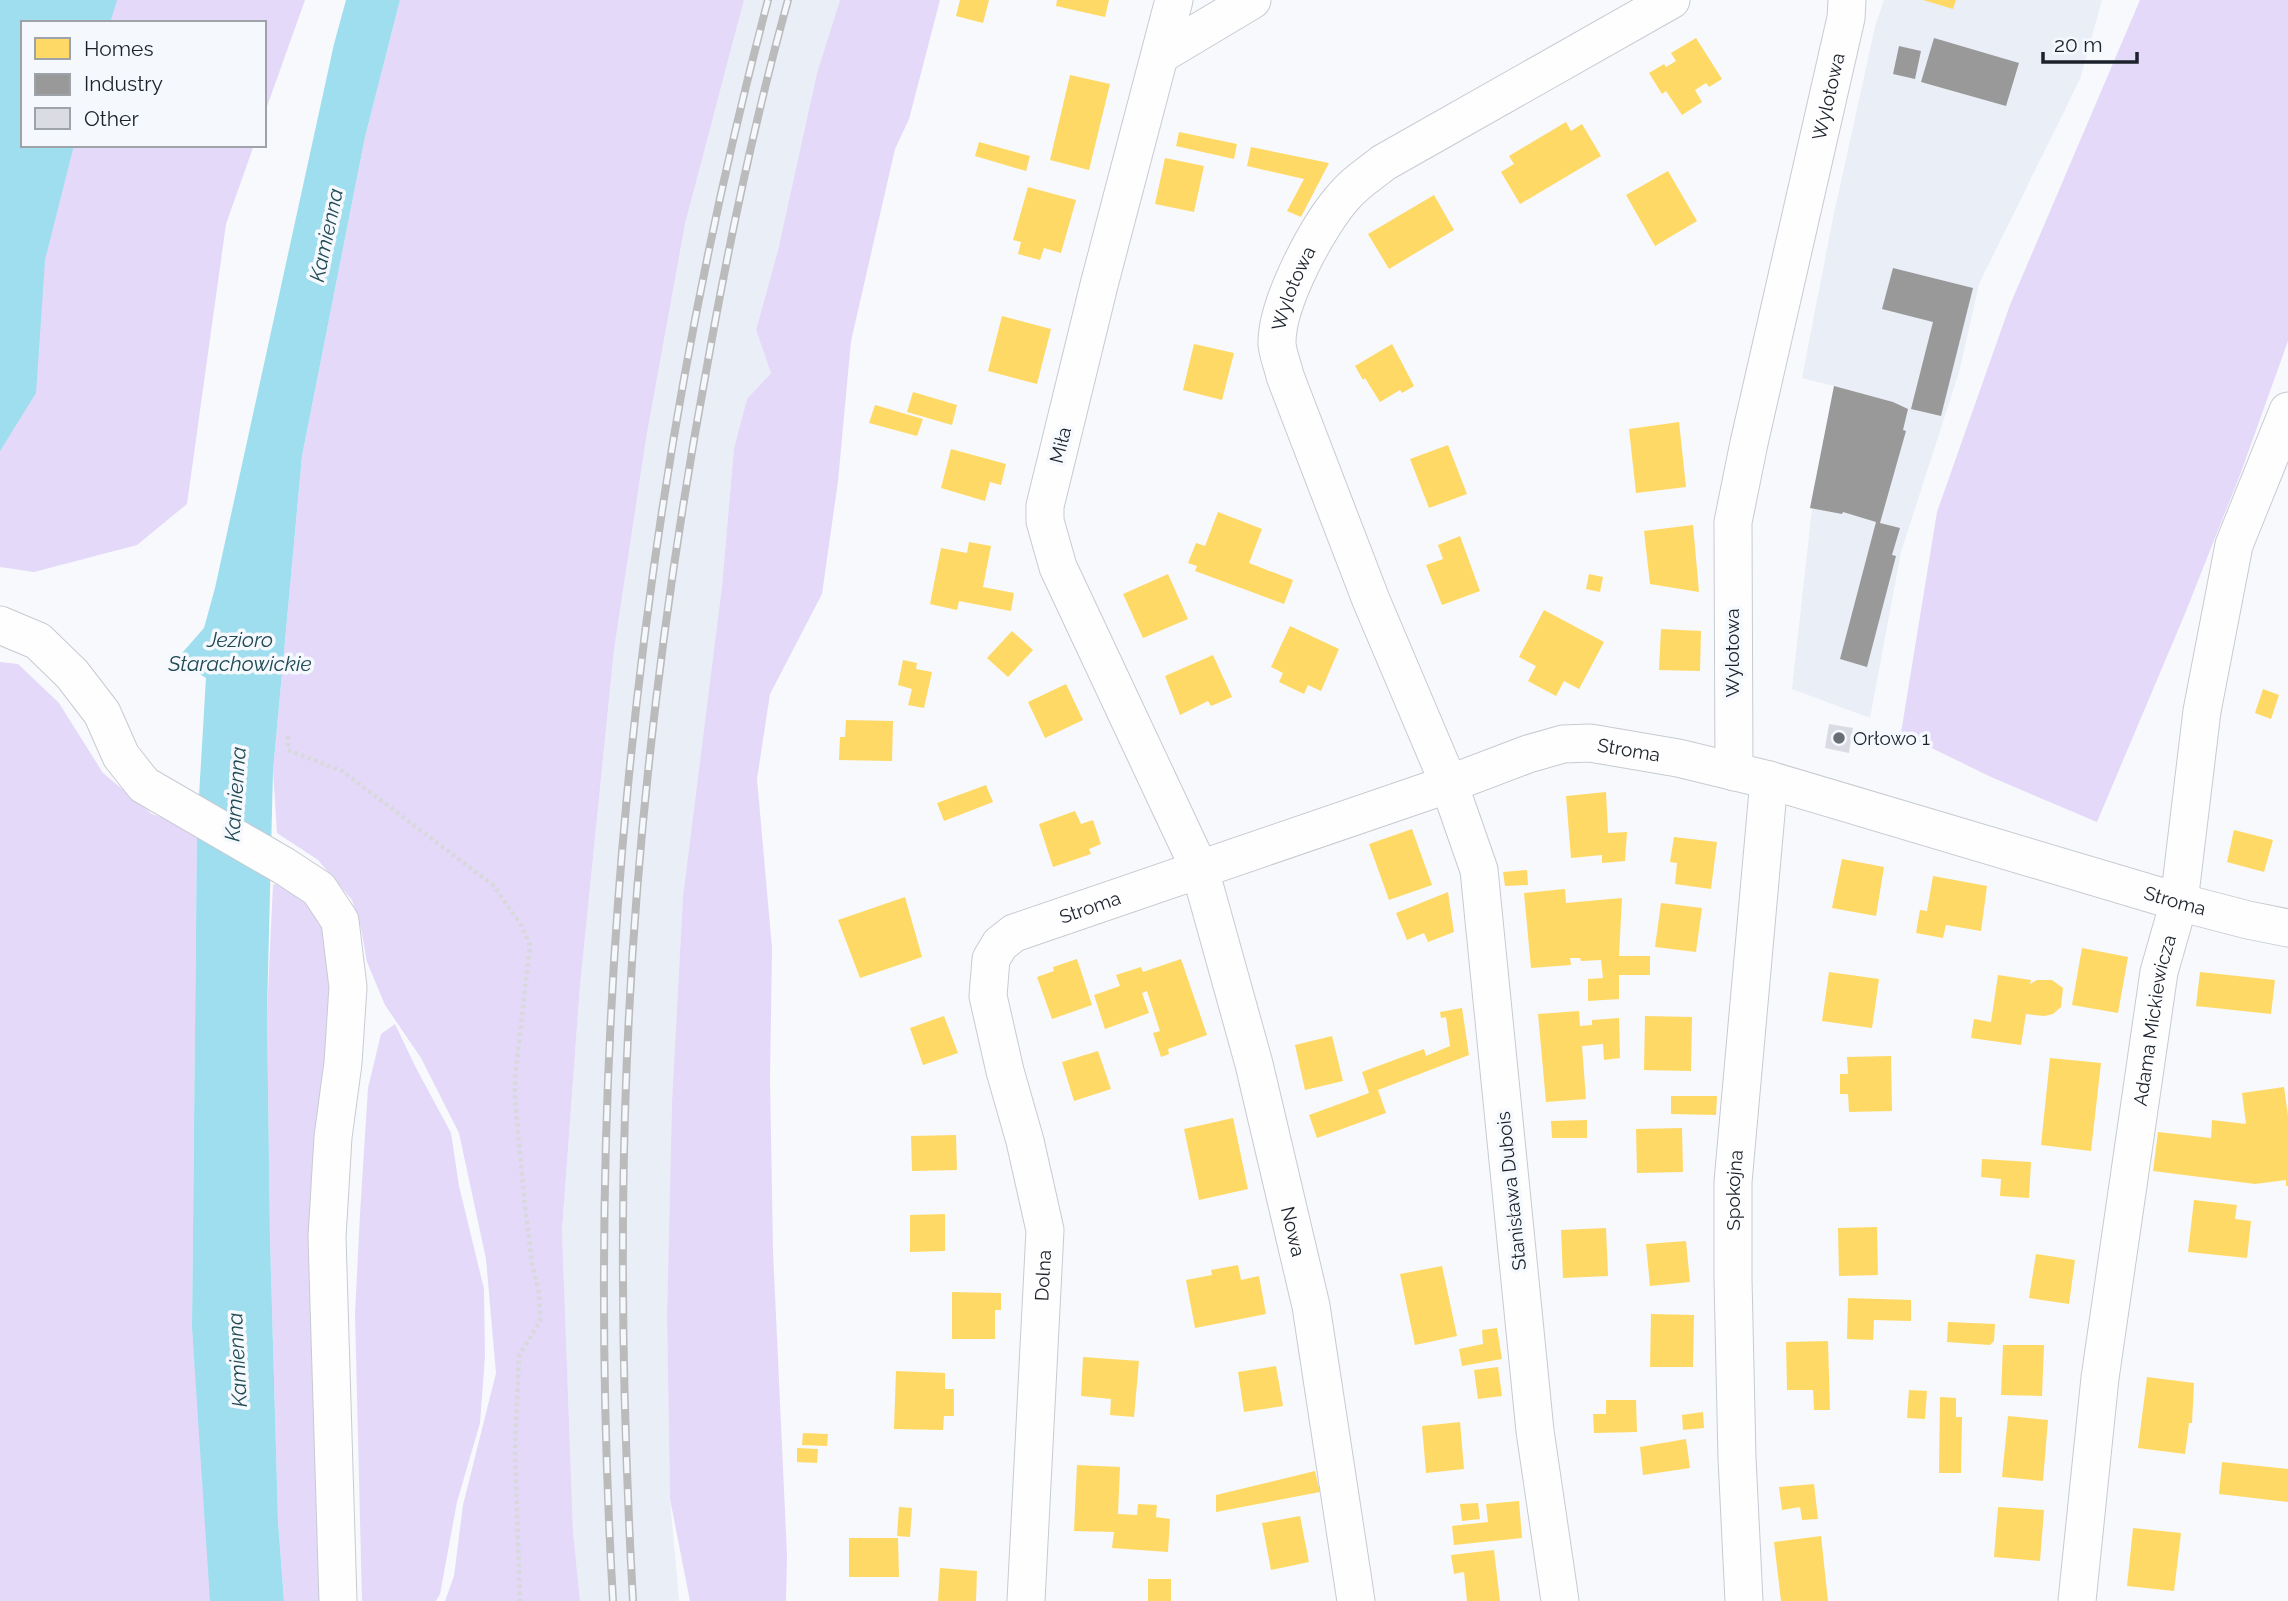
<svg xmlns="http://www.w3.org/2000/svg" width="2288" height="1601" font-family="Raleway,sans-serif">
	<style>
		.built { fill: #e9eef7 }
		.green { fill: #e4d9f9 }
		.water { fill: #9edeee }
		.homes { fill: #ffd966 }
		.industry { fill: #999 }
		.building { fill: #dbdce3 }
		.lines { fill: none; stroke-linecap: round; stroke-linejoin: round }
		.minor-casing { stroke: #c7cbd1; stroke-width: 39 }
		.path { stroke: #d8d9dc; stroke-width: 4.5; stroke-dasharray: 3.5 3.5; stroke-linecap: butt }
		.minor { stroke: #fefeff; stroke-width: 37 }
		.rail-casing { stroke: #bbbbbc; stroke-width: 8 }
		.rail { stroke: #f5f9fe; stroke-width: 5; stroke-dasharray: 16; stroke-linecap: butt }
		.poi-dot { fill: #696d74; stroke: #f5f9fe; stroke-width: 2.5 }
		.labels { text-anchor: middle; dominant-baseline: central; stroke-width: 7; stroke-linejoin: round; paint-order: stroke }
		.street-label { font-size: 19px; fill: #1c222b; stroke: #f5f9fe }
		.poi-label { font-size: 19px; fill: #1c222b; stroke: #f5f9fe; text-anchor: start }
		.water-label { font-size: 21px; font-style: italic; fill: #214a53; stroke: #f5f9fe }
	</style>
	<rect width="100%" height="100%" fill="#f7f9fc"/>
	<path class="built" d="M744,0H840L817,73L778,250L756,330L771,373L747,399L734,448L722,586L683,896L672,1101L667,1315L670,1499L679,1601H580L573,1531L562,1230L580,986L614,650L646,439L685,224Z
		M1884,0H2102L2080,79L1979,284L1959,372L1901,552L1870,718L1792,689L1812,509L1834,386L1802,378L1833,218L1875,27Z"/>
	<path class="green" d="M0,0H305L264,115V23H23V145H254L226,224L187,504L137,545L34,572L0,567Z
		M400,0H744L685,224L646,439L614,650L580,986L562,1230L573,1531L580,1601H445L454,1576L463,1505L496,1373L486,1259L459,1133L421,1058L385,1005L367,962L361,928L352,900L318,860L277,833L273,771L302,456L365,137Z
		M840,0H940L909,119L895,149L851,341L838,481L822,594L770,694L757,779L772,948L770,1079L773,1251L787,1555L786,1601H690L670,1499L667,1315L672,1101L683,896L722,586L734,448L747,399L771,373L756,330L778,250L817,73Z
		M2140,0H2288V341L2240,475L2184,616L2097,822L1991,777L1901,733L1937,512L2010,305Z
		M0,662L18,664L59,703L103,773L152,814L197,830L192,1328L213,1601H0Z
		M288,878L324,921L333,956L323,1601H284L278,1521L270,1238L267,1012L273,885Z
		M395,1024L415,1066L451,1133L459,1186L484,1289L485,1356L480,1423L457,1502L440,1594L436,1601H362L355,1314L360,1214L368,1088L381,1034Z"/>
	<path class="water" d="M0,0H117L110,23H23V145H74L45,260L36,393L0,451Z
		M346,0H400L365,137L302,456L273,771L267,1012L270,1238L278,1521L284,1601H210L192,1328L197,830L206,678L176,660L204,628L215,588L334,44Z"/>
	<path class="homes" d="M960,0H989L983,23L956,16Z
		M1057,0H1109L1105,17L1056,6Z
		M1923,0H1956L1953,9Z
		M1696,38L1722,79L1709,87L1706,83L1695,90L1702,102L1682,115L1666,91L1662,94L1649,73L1664,64L1666,67L1676,61L1671,53Z
		M1070,75L1110,84L1089,170L1050,160Z
		M1566,122L1571,131L1582,124L1601,156L1520,204L1501,172L1514,164L1509,156Z
		M1179,132L1237,144L1234,159L1176,146Z
		M979,142L1030,156L1026,171L975,156Z
		M1251,147L1329,163L1301,217L1287,211L1304,179L1247,166Z
		M1165,158L1204,166L1194,212L1155,204Z
		M1668,171L1697,221L1655,246L1626,195Z
		M1028,187L1076,200L1061,253L1044,248L1040,260L1018,254L1021,242L1013,240Z
		M1434,195L1454,230L1389,269L1368,234Z
		M1002,316L1051,329L1037,384L988,371Z
		M1194,344L1234,353L1222,400L1183,390Z
		M1392,344L1414,386L1402,393L1400,390L1380,402L1365,378L1363,380L1355,366Z
		M913,392L957,405L952,425L907,412Z
		M875,405L923,419L917,436L869,423Z
		M1679,422L1686,487L1636,493L1629,429Z
		M1448,445L1467,494L1429,508L1410,459Z
		M951,449L1006,464L1001,485L990,482L985,501L941,488Z
		M1218,512L1262,529L1249,563L1293,580L1284,604L1195,571L1197,566L1188,563L1196,543L1205,546Z
		M1693,525L1699,592L1650,584L1644,531Z
		M1460,536L1480,591L1442,605L1426,565L1443,559L1438,545Z
		M969,542L991,546L983,587L1014,593L1011,611L959,601L957,610L930,604L941,548L967,553Z
		M1168,574L1188,619L1143,638L1123,594Z
		M1589,574L1603,577L1600,592L1586,589Z
		M1544,610L1604,642L1579,689L1564,681L1556,696L1528,681L1536,666L1519,657Z
		M1290,626L1339,649L1321,691L1308,685L1304,694L1279,682L1283,673L1271,667Z
		M1661,629L1701,631L1700,671L1659,670Z
		M1012,631L1033,650L1008,677L987,658Z
		M1213,655L1232,697L1211,706L1208,701L1180,715L1165,676Z
		M903,660L917,663L916,669L932,672L924,708L908,705L912,689L898,685Z
		M1066,684L1083,720L1045,738L1028,702Z
		M2263,689L2279,695L2271,719L2255,713Z
		M846,720L893,721L892,761L839,760L840,737H845Z
		M986,785L993,802L944,821L937,803Z
		M1606,792L1608,833L1627,832L1625,861L1602,863V855L1571,858L1566,796Z
		M1075,811L1081,824L1093,820L1101,844L1089,849L1091,854L1053,867L1039,824Z
		M1412,829L1432,885L1389,900L1369,844Z
		M2234,830L2273,840L2264,872L2227,862Z
		M1674,837L1717,842L1711,889L1675,884L1677,863L1670,862Z
		M1842,859L1884,867L1876,916L1832,908Z
		M1527,870L1528,885L1505,886L1503,872Z
		M1933,876L1987,886L1981,931L1946,925L1943,938L1916,933L1920,910L1927,911Z
		M1565,889L1566,903L1622,898L1619,956H1650V975H1619V960V999L1588,1001V979L1603,978L1601,960L1581,961L1580,958H1570L1571,965L1531,968L1524,893Z
		M1448,892L1454,932L1428,942L1424,933L1407,940L1396,913Z
		M905,897L922,957L860,978L838,920Z
		M1661,903L1702,908L1696,952L1655,947Z
		M2082,948L2128,957L2118,1013L2072,1005Z
		M1077,959L1092,1005L1052,1019L1037,977L1054,971L1053,967Z
		M1181,959L1207,1035L1168,1049L1169,1054L1161,1057L1153,1033L1160,1031L1147,991L1142,993L1149,1013L1105,1029L1094,995L1120,986L1116,975L1141,967L1143,972Z
		M1829,972L1879,979L1872,1028L1822,1021Z
		M2200,972L2275,980L2271,1014L2196,1006Z
		M1998,975L2031,980L2030,984L2037,980H2052L2063,988L2061,1007L2053,1014L2044,1016L2026,1014L2021,1045L1971,1038L1974,1019L1991,1022Z
		M1462,1008L1469,1055L1378,1090L1386,1113L1317,1138L1309,1115L1369,1093L1362,1072L1424,1049L1426,1056L1450,1046L1446,1017L1441,1018L1440,1012Z
		M1579,1011L1580,1026L1592,1025V1020L1619,1018L1620,1058L1604,1060L1603,1044L1582,1046L1586,1099L1546,1102L1538,1014Z
		M944,1016L958,1053L923,1065L910,1028Z
		M1645,1016L1692,1017L1691,1071L1644,1070Z
		M1332,1036L1343,1081L1305,1090L1295,1045Z
		M1098,1051L1111,1089L1074,1101L1062,1062Z
		M1891,1056L1892,1111L1849,1112L1848,1094H1840V1074H1848L1847,1057Z
		M2050,1058L2101,1063L2091,1151L2041,1145Z
		M2284,1087L2288,1116V1186H2286V1180L2255,1184L2153,1171L2158,1132L2211,1138L2212,1120L2246,1124L2242,1093Z
		M1671,1096H1717L1716,1115L1671,1114Z
		M1233,1118L1248,1189L1199,1200L1184,1129Z
		M1587,1120V1138H1552L1551,1121Z
		M1682,1128L1683,1172L1637,1173L1636,1129Z
		M956,1135L957,1170L912,1171L911,1136Z
		M1982,1159L2031,1162L2029,1198L2000,1196L2001,1179L1981,1177Z
		M2194,1200L2237,1205L2235,1219L2251,1221L2247,1258L2188,1252Z
		M945,1214V1251L910,1252V1215Z
		M1877,1227L1878,1275L1839,1276L1838,1228Z
		M1606,1228L1608,1276L1563,1278L1561,1230Z
		M1686,1241L1690,1282L1650,1286L1646,1244Z
		M2036,1254L2075,1260L2069,1304L2029,1298Z
		M1238,1265L1241,1280L1259,1276L1266,1314L1195,1328L1186,1280L1212,1275L1211,1270Z
		M1442,1266L1457,1336L1415,1345L1400,1274Z
		M952,1292L1001,1293V1310H995V1339H952Z
		M1848,1298L1911,1300V1321L1874,1320L1873,1340L1847,1339Z
		M1651,1314L1694,1315L1693,1367H1650Z
		M1948,1322L1995,1324L1994,1341L1990,1345L1947,1342Z
		M1497,1328L1502,1359L1462,1366L1459,1349L1483,1344L1482,1330Z
		M1828,1341L1830,1410H1814L1813,1390H1787L1786,1342Z
		M2003,1345H2044L2042,1396L2001,1395Z
		M1083,1357L1139,1361L1134,1417L1110,1415L1111,1399L1081,1396Z
		M1276,1366L1283,1406L1244,1412L1238,1372Z
		M1498,1367L1502,1396L1478,1399L1474,1370Z
		M896,1371L945,1373V1389H954V1416H944L943,1430L894,1429Z
		M2147,1377L2194,1383L2192,1423H2189L2185,1454L2138,1448Z
		M1909,1390L1927,1391L1925,1419L1907,1418Z
		M1940,1397L1956,1398V1417H1962L1961,1473H1939Z
		M1606,1400H1636L1637,1432L1594,1433L1593,1414H1606Z
		M1703,1412L1704,1428L1683,1430L1682,1415Z
		M2008,1416L2048,1420L2043,1481L2002,1477Z
		M1460,1422L1464,1469L1426,1473L1422,1426Z
		M803,1433L828,1434L827,1446L802,1445Z
		M1686,1439L1690,1468L1643,1475L1640,1447Z
		M797,1448L818,1449L817,1463L797,1462Z
		M2222,1462L2288,1469V1502L2219,1494Z
		M1077,1465L1120,1467L1118,1514L1137,1515L1138,1504L1157,1505L1156,1517L1170,1519L1168,1552L1112,1548L1114,1532L1074,1531Z
		M1315,1471L1320,1492L1216,1512V1495Z
		M1814,1484L1818,1519L1802,1520L1800,1507L1782,1510L1779,1487Z
		M1519,1501L1522,1538L1454,1545L1452,1526L1488,1522L1486,1504Z
		M1478,1503L1480,1519L1462,1521L1460,1504Z
		M899,1507L912,1508L910,1537L897,1536Z
		M1998,1507L2044,1510L2040,1561L1994,1557Z
		M1300,1516L1309,1562L1271,1570L1262,1523Z
		M2133,1528L2181,1533L2174,1591L2127,1586Z
		M1821,1536L1828,1601H1781L1774,1542Z
		M849,1538H898L899,1577H849Z
		M1494,1550L1500,1601H1467L1464,1572L1454,1574L1451,1555Z
		M940,1568L977,1571L976,1601H938Z
		M1148,1579H1171V1601H1148Z"/>
	<path class="industry" d="M1934,38L2019,63L2006,106L1921,82Z
		M1899,46L1921,51L1915,79L1893,74Z
		M1893,268L1973,288L1941,416L1911,409L1933,322L1882,309Z
		M1834,386L1893,402L1908,409L1903,430L1906,431L1880,523L1900,528L1892,555L1896,556L1867,667L1840,659L1876,522L1843,512L1842,514L1810,508Z"/>
	<path class="building" d="M1829,724L1853,728L1849,753L1825,748Z"/>
	<g class="lines">
		<defs>
			<g id="minor">
				<path id="s1" d="M1174,0L1099,285L1045,506V521L1058,567L1200,870L1254,1064L1311,1306L1356,1601"/>
				<path d="M1160,55L1252,0"/>
				<path d="M0,625L38,641L72,674L102,713L121,756L144,785L284,866L319,889L340,921L348,987L343,1063L333,1137L327,1237L338,1601"/>
				<path id="s2" d="M1734,772L1733,522L1749,443L1846,18L1847,0"/>
				<path id="s3" d="M1026,1601L1045,1230L1025,1141L1005,1071L988,996L991,959L1000,944L1014,933L1449,784L1528,754L1563,744L1590,743L1678,758L1769,780L2179,902L2248,920L2288,928"/>
				<path id="s4" d="M1560,1601L1535,1431L1479,870L1449,784L1371,600L1285,376C1283,366 1278,355 1277,344C1276,304 1318,224 1346,194C1356,182 1371,173 1383,163L1671,0"/>
				<path id="s5" d="M1744,1601L1737,1458L1733,1279V1182L1769,780"/>
				<path id="s6" d="M2077,1601L2100,1378L2159,972L2179,902L2202,711L2234,545L2288,411"/>
			</g>
		</defs>
		<use href="#minor" class="minor-casing"/>
		<path class="path" d="M288,736V750L342,771L493,885L521,925L530,945L515,1079V1099L525,1206L532,1263L539,1293L540,1321L519,1356L515,1450L520,1601"/>
		<use href="#minor" class="minor"/>
		<defs>
			<path id="rail" d="M613,1601C582,1064 630,521 768,0
				M633,1601C624,1439 620,1277 625,1114C632,865 661,617 706,372C728,247 754,122 788,0"/>
		</defs>
		<use href="#rail" class="rail-casing"/>
		<use href="#rail" class="rail"/>
	</g>
	<circle class="poi-dot" cx="1839" cy="738" r="7"/>
	<g class="labels">
		<g class="street-label">
			<text stroke="none"><textPath href="#s2" startOffset="686">Wylotowa</textPath></text>
			<text stroke="none"><textPath href="#s4" startOffset="1358">Wylotowa</textPath></text>
			<text transform="translate(1060 445) rotate(-76)">Miła</text>
			<text transform="translate(1732 653) rotate(-90)">Wylotowa</text>
			<text stroke="none"><textPath href="#s3" startOffset="1332">Stroma</textPath></text>
			<text stroke="none"><textPath href="#s3" startOffset="1899">Stroma</textPath></text>
			<text stroke="none"><textPath href="#s3" startOffset="765">Stroma</textPath></text>
			<text stroke="none"><textPath href="#s6" startOffset="586">Adama Mickiewicza</textPath></text>
			<text stroke="none"><textPath href="#s5" startOffset="411">Spokojna</textPath></text>
			<text transform="translate(1511 1191) rotate(-96)">Stanisława Dubois</text>
			<text stroke="none"><textPath href="#s1" startOffset="1293">Nowa</textPath></text>
			<text stroke="none"><textPath href="#s3" startOffset="326">Dolna</textPath></text>
		</g>
		<g class="poi-label">
			<text x="1853" y="738">Orłowo 1</text>
		</g>
		<g class="water-label">
			<text transform="translate(326 235) rotate(-78)">Kamienna</text>
			<text x="240" y="639">Jezioro<tspan x="240" dy="24">Starachowickie</tspan></text>
			<text transform="translate(235 794) rotate(-86)">Kamienna</text>
			<text transform="translate(237 1360) rotate(-93)">Kamienna</text>
		</g>
	</g>
	<rect x="21" y="21" width="245" height="126" fill="#f5f9fe" stroke="#9ea3aa" stroke-width="2"/>
	<rect x="35" y="38" width="35" height="21" fill="#ffd966" stroke="#9ea3aa" stroke-width="2"/>
	<text x="84" y="56" font-size="21" fill="#1c222b">Homes</text>
	<rect x="35" y="74" width="35" height="21" fill="#999999" stroke="#9ea3aa" stroke-width="2"/>
	<text x="84" y="91" font-size="21" fill="#1c222b">Industry</text>
	<rect x="35" y="108" width="35" height="21" fill="#dbdce3" stroke="#9ea3aa" stroke-width="2"/>
	<text x="84" y="126" font-size="21" fill="#1c222b">Other</text>
	<path d="M2043 52v10h94v-10" fill="none" stroke="#1c222b" stroke-width="3.5"/>
	<text x="2054" y="52" font-size="21" fill="#1c222b" stroke="#f5f9fe" stroke-width="5" paint-order="stroke">20 m</text>
</svg>
